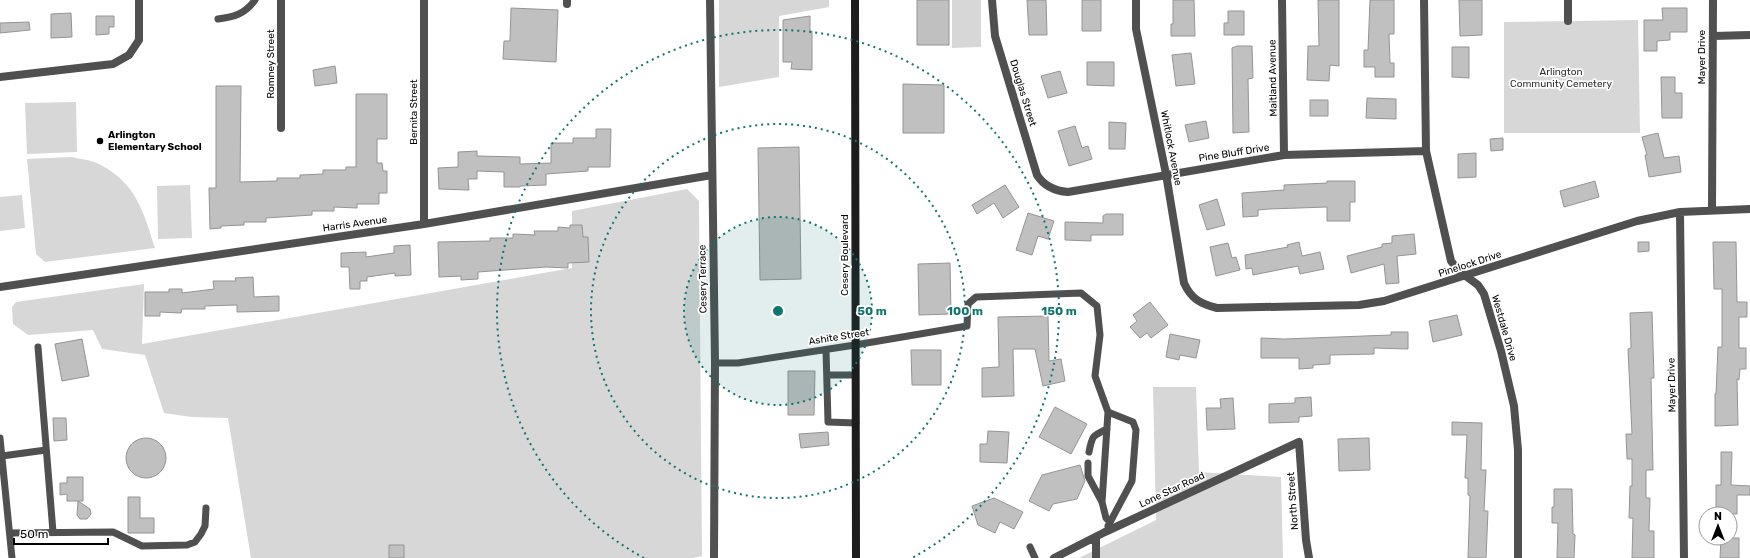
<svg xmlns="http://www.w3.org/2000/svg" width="1750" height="558" font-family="Rubik,sans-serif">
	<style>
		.green { fill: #d7d7d7 }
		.building { fill: #c0c0c0; stroke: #949494 }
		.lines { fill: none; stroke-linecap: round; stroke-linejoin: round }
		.service { stroke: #505050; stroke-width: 7 }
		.minor { stroke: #505050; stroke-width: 8 }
		.secondary { stroke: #1d1d1d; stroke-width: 8 }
		.ring { fill: none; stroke: #0f766e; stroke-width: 2; stroke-dasharray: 2 4 }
		.poi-dot { fill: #000; stroke: #fff; stroke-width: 1.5 }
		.labels { text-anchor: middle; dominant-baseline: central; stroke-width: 3.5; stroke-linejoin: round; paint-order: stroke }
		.street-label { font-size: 10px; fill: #000; stroke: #fff }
		.park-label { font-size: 10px; fill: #2e2e2e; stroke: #fff }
		.poi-label { font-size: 10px; font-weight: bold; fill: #000; stroke: #fff; text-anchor: start }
		.centre { fill: #0f766e; stroke: #fff; stroke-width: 2 }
		.ring-label { font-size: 12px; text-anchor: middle; font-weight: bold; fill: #0f766e; stroke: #fff; stroke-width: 3.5; stroke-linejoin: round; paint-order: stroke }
	</style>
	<rect width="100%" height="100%" fill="#fff"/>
	<path class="green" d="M719,0H829V7L779,16V77L719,87Z
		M952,0H981V47L952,48Z
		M1638,20L1640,133H1504V22Z
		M76,102L77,152L27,154L25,103Z
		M72,157C80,159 91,160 99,164C137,184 143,211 155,248L45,262L36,254L27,159Z
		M190,185L192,238L158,239L157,186Z
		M687,189L699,201L702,556L693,558H251L228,418L191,417L164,413L145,355L102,349L93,330L28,335L13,324L12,307L16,302L144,284L142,344L572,268V211Z
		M22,195L25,228L0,231V197Z
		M1153,387H1196L1199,472L1281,477L1283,558H1079L1156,520Z"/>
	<path class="building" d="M917,0H949V45H917Z
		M1027,0H1046L1047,35H1029Z
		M1082,0H1101V31H1082Z
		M1173,0H1194L1195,36H1171V24H1173Z
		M1318,0H1339V66L1330,65L1329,81L1307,80L1308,46H1319Z
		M1370,0H1394V34H1389L1390,63H1394V77H1375V67H1364V50H1368Z
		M1459,0H1482V35L1460,36Z
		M511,8L558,10L556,62L503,59L504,41H510Z
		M1662,8H1687V32H1670V40L1657,41V51H1644V20H1663Z
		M1228,11H1244V35H1224V23H1228Z
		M71,13L72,37L51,38V14Z
		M96,16H114V27H109V34L96,35Z
		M810,16V31H812V70L791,69L792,62H783V20Z
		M29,22L30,30L0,33V23Z
		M1237,46H1252L1253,78L1248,79L1249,132L1233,133L1232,48Z
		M1452,47H1469V78L1452,77Z
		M1191,53L1195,84L1176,86L1172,55Z
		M1087,62H1114V86L1087,85Z
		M335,66L337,83L315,86L313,70Z
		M1060,71L1067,93L1048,98L1041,76Z
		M1661,77H1675V93H1682V118H1662Z
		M903,84L944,85V133H903Z
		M216,86H241L240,182L277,181V178H300V175L323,174V170H346V167H356V94H387V139H377V163H382L383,171H387V193H379V204H357V208L334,207V211H312V215L266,218V222H244V225L221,226V228L210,229L209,188H216Z
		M1367,98L1396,99V119L1366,118Z
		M1310,100H1328V116H1310Z
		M1206,121L1209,138L1189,142L1185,125Z
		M1109,122L1126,123L1125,149H1109Z
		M1075,126L1082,148L1088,146L1092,159L1069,166L1058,131Z
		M596,129H611L610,167H588V171L546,174V185L520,186V187H504V172L477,171V179H468L469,190L439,189L438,168L458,167V152L477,151V156L520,157V164L551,163V143H573V138H596Z
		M1658,133L1664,158L1679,156L1681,172L1649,177L1645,155H1647L1642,137Z
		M1503,138V150L1491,151L1490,139Z
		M799,147L801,279L760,280L758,148Z
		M1476,153V177L1458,178V154Z
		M1327,181H1355V202H1350V221H1327V207L1269,209L1258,210V216L1243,217L1242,193L1284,190V185L1327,183Z
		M1595,181L1599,197L1564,207L1560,191Z
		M1005,185L1019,207L1003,218L994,203L977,214L972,205Z
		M1217,199L1225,225L1207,230L1199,205Z
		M1028,213L1054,221L1048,239L1038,236L1032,255L1016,250Z
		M1106,214H1123V235H1091V241L1065,240V222L1103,223V216Z
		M570,225H582L583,237H588L589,262L568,263V268L546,267L478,272V279L461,280V276L439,277L438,242L490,241V238H513V234L535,235L534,231H558V227L570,228Z
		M1414,234L1416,254L1397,256L1399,283L1386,284L1384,264L1351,273L1347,256L1382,247V244L1392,243V236Z
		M1299,242L1302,256L1320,252L1324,269L1300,274L1298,266L1253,275L1252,268L1246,269L1245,255L1288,247L1287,245Z
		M1638,242H1649V251L1638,252Z
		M1713,242H1736L1737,302H1747V317H1739V348H1746V369H1740L1739,380L1737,379L1738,425L1715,426V394H1716L1718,347H1722V289H1714Z
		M1228,243L1232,258L1236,257L1240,270L1216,276L1210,247Z
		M410,245L411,275L395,276V273L367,277V281H360V289H350L349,267H341V253L366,252V257L394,253V246Z
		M950,263L951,314L919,315L918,264Z
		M253,277L254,297L279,296V311L237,312V305L205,306V309H182L181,313L160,312V316H145V292H169V289H182V293L214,289L213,281H236L235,278Z
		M1150,302L1168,325L1151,338L1147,333L1140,338L1130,327L1137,321L1133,315Z
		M1652,312L1654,378H1651L1653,470H1646V498H1650L1649,531H1654V558H1632L1633,518H1629L1630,486H1632V459H1627L1626,434H1632L1628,349L1631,348L1630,313Z
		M1457,315L1462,335L1433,342L1429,321Z
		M1048,316L1049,361L1061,359L1065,381L1043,386L1035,349H1013L1014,396L982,397V368L999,367L998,317Z
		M1391,332H1408V349L1374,348V354L1330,355V364L1313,365V368L1299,369V358H1261V338L1284,339L1391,335Z
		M1170,334L1200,340L1196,358L1180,355L1179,360L1166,357Z
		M82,339L89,376L62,381L55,344Z
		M911,350H941V385H912Z
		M788,371H815L814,415H788Z
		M1311,397L1312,416L1299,417V422L1269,423V404L1295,403V398Z
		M1233,398L1235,429L1207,430L1206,408H1221L1220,399Z
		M1055,407L1087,424L1071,454L1039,437Z
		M53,418H66L67,440L54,441Z
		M1452,422L1482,423L1481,470H1486L1484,511H1488L1486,558H1468L1470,496L1468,495V478H1465L1467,435H1452Z
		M988,431L1009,432L1007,463L980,462V444H987Z
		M828,432L829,445L801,448L799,434Z
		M1369,438L1370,470L1339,471L1338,439Z
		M126 458a20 20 0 1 1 40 0a20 20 0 1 1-40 0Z
		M1721,452H1732L1731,485L1750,486V495H1737V514H1716V485H1721Z
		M1080,465L1085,481L1077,499L1053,504L1049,511L1029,501L1042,475Z
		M67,477H83V501H67V494L60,495V483H67Z
		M1554,489H1572L1573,534L1575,535L1574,558H1557L1558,523H1552V507H1554Z
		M128,497H140V518H154V533H128Z
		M994,498L1023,512L1014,529L1000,522L995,533L978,525L972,506Z
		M78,501L90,509L91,514L87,519H80L77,515Z
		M1721,538H1739V558H1720Z
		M389,545H404V558H389Z"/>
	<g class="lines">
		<path class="service" d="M218,19C234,17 245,14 255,0
			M38,347L53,532
			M826,350L828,422L856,423
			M715,363H738L855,345L967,326L968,304L976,297L1081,293L1097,306L1100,335L1095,376L1108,412L1102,502L1106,518L1110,522
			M827,375H855
			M1108,412L1133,422L1136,430L1132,481L1108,526
			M0,438L12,558
			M1089,452C1092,436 1092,436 1107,429
			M2,456L46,450
			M1088,463V476L1102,502
			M10,533L113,532L142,546L187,545L195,542L201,534L205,526L206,508
			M1030,547L1035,558"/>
		<path class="minor" d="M424,0V224
			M567,0V4
			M710,0L715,363L714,558
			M992,0L995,36L1037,175C1044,186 1055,191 1068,192L1284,155L1426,151
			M1136,0V29L1166,174L1184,283C1191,299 1201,304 1217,308L1359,305L1384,301L1637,221L1680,212L1750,209
			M1282,0L1284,155
			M1424,0L1426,151L1451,261L1459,271L1478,285L1484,294L1501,351L1514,406L1518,450V558
			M1568,0V21
			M1713,36L1750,35
			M0,77L113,64L129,55L139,40V0
			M281,128V0
			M1712,210L1713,0
			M1680,212L1684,558
			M0,287L424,224L712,175
			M1096,537V558
			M1054,558L1105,532L1299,442L1306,540L1309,558"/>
		<path class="secondary" d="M855,0L856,558"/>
	</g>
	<circle cx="778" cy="311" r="94" fill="#0f766e" fill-opacity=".12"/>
	<g class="ring">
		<circle cx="778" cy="311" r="94"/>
		<circle cx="778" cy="311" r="187"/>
		<path d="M644 558A281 281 0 1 1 912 558"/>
	</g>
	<circle class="poi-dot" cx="100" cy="141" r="4"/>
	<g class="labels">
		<g class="street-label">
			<text transform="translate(1702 57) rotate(-90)">Mayer Drive</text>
			<text transform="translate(271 64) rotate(-90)">Romney Street</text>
			<text transform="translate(1273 78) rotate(-91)">Maitland Avenue</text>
			<text transform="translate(1023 93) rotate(73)">Douglas Street</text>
			<text transform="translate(414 112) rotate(-90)">Bernita Street</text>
			<text transform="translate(1171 148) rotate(79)">Whitlock Avenue</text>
			<text transform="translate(1234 153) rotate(-9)">Pine Bluff Drive</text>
			<text transform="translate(355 224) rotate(-8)">Harris Avenue</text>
			<text transform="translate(845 255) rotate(-90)">Cesery Boulevard</text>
			<text transform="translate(1470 264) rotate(-18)">Pinelock Drive</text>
			<text transform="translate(703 279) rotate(-91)">Cesery Terrace</text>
			<text transform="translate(1504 328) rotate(74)">Westdale Drive</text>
			<text transform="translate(839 337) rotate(-9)">Ashite Street</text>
			<text transform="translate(1672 385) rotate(-91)">Mayer Drive</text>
			<text transform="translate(1172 490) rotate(-25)">Lone Star Road</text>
			<text transform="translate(1293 501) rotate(-94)">North Street</text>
		</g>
		<g class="park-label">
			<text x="1561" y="72">Arlington<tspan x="1561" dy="12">Community Cemetery</tspan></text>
		</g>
		<g class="poi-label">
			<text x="108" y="135">Arlington<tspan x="108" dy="12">Elementary School</tspan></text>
		</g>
	</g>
	<circle cx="778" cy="311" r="6" class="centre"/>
	<g class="ring-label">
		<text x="872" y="315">50 m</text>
		<text x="965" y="315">100 m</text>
		<text x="1059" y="315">150 m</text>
	</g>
	<g transform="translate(1718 526)"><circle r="19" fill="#ffffff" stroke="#999999"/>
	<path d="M0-3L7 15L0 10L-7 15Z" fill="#000000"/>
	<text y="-6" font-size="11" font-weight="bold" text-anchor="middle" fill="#000000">N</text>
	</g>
	<path d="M14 538v6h94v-6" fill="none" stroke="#000000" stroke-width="2"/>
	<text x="20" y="538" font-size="12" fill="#000000" stroke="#ffffff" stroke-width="3" paint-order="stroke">50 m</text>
</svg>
